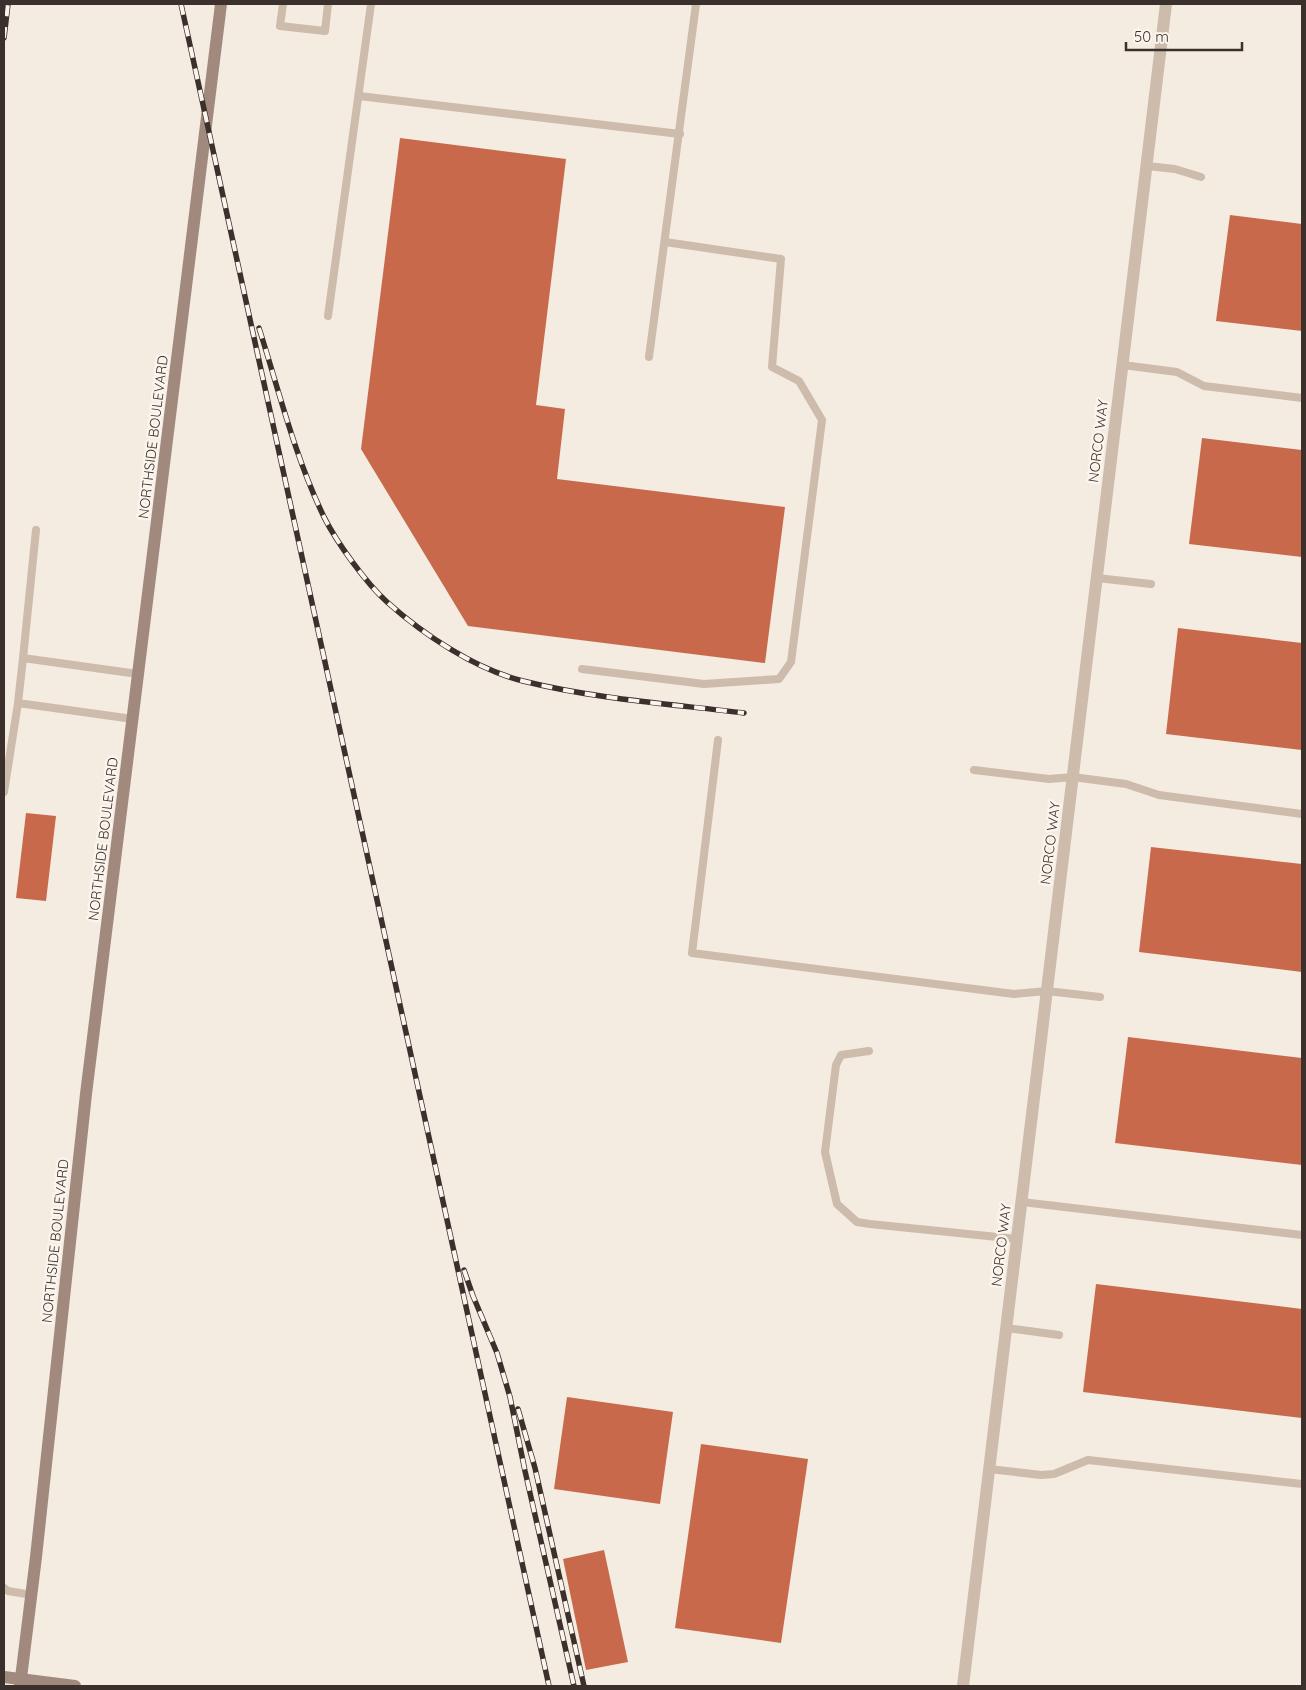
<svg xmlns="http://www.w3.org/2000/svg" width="1306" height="1690" font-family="Quicksand,sans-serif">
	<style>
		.building { fill: #c8694b }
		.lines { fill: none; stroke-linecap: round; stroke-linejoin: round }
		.lane { stroke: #cdbbac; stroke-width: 8 }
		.street { stroke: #cdbbac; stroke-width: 12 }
		.secondary { stroke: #a18a7d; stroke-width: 12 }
		.rail-casing { stroke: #3b302b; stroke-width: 5.5 }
		.rail { stroke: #fbf5ee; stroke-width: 4; stroke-dasharray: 11; stroke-linecap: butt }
		.labels { text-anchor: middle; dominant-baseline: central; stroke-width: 5; stroke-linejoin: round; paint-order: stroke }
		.street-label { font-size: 14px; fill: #3b302b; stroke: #fbf5ee }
	</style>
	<rect width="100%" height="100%" fill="#f4ebe1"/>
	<path class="building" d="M400,138L566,159L536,405L565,409L557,479L785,507L765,663L468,626L361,449Z
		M1230,215L1302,224V331L1216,321Z
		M1202,438L1302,450V557L1189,544Z
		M1178,628L1302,643V750L1166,734Z
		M26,813L56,816L46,901L16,898Z
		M1151,847L1302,864V972L1139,952Z
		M1128,1037L1302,1058V1165L1115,1143Z
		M1096,1284L1302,1309V1418L1083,1392Z
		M567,1397L673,1412L660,1504L554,1489Z
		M701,1444L808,1459L781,1643L675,1628Z
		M604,1550L628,1662L586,1670L563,1559Z"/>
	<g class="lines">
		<path class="lane" d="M283,4L280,26L325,31L328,4
			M359,96L680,134
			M1147,166L1175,169L1201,177
			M328,316L371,4
			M649,357L696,4
			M1123,365L1177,372L1204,386L1302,398
			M1097,578L1151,584
			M23,658L36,530
			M582,669L704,684L779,679L791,662L822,420L799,381L772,367L781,259L665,242
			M18,703L23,658L138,674
			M718,740L692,953L1014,994L1047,991L1100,997
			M974,770L1049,779L1073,777L1126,784L1159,795L1302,814
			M4,792L18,703L133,719
			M869,1051L841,1055L836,1065L825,1152L837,1204L857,1222L870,1224L1017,1239
			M1022,1202L1302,1235
			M1006,1328L1059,1335
			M989,1469L1041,1475L1054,1474L1088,1460L1302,1484
			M4,1588L8,1591L32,1595"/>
		<path class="street" d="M963,1686L1166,4"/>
		<path class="secondary" d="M4,1677L75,1686
			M20,1686L36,1557L86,1094L221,4"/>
		<defs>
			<path id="rail" d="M181,4L549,1686
				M4,38L8,4
				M259,328C279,391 295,457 324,517C337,543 366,583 387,602C424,635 475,669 523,681C595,699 671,704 744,713
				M464,1270L473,1296L497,1353L510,1397L525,1471L574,1686
				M518,1409L535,1468L584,1686"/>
		</defs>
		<use href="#rail" class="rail-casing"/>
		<use href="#rail" class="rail"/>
	</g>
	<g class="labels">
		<g class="street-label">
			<text transform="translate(153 437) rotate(-83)">NORTHSIDE BOULEVARD</text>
			<text transform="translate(1098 441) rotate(-83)">NORCO WAY</text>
			<text transform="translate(103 839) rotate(-83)">NORTHSIDE BOULEVARD</text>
			<text transform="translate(1050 843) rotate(-83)">NORCO WAY</text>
			<text transform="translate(55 1241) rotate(-84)">NORTHSIDE BOULEVARD</text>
			<text transform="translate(1001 1245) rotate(-83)">NORCO WAY</text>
		</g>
	</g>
	<rect width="1306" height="1690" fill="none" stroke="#3b302b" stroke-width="10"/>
	<path d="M1126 42v8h116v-8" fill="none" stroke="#3b302b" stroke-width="2.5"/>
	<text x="1134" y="42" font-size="15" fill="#3b302b" stroke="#fbf5ee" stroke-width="4" paint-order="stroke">50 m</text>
</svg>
